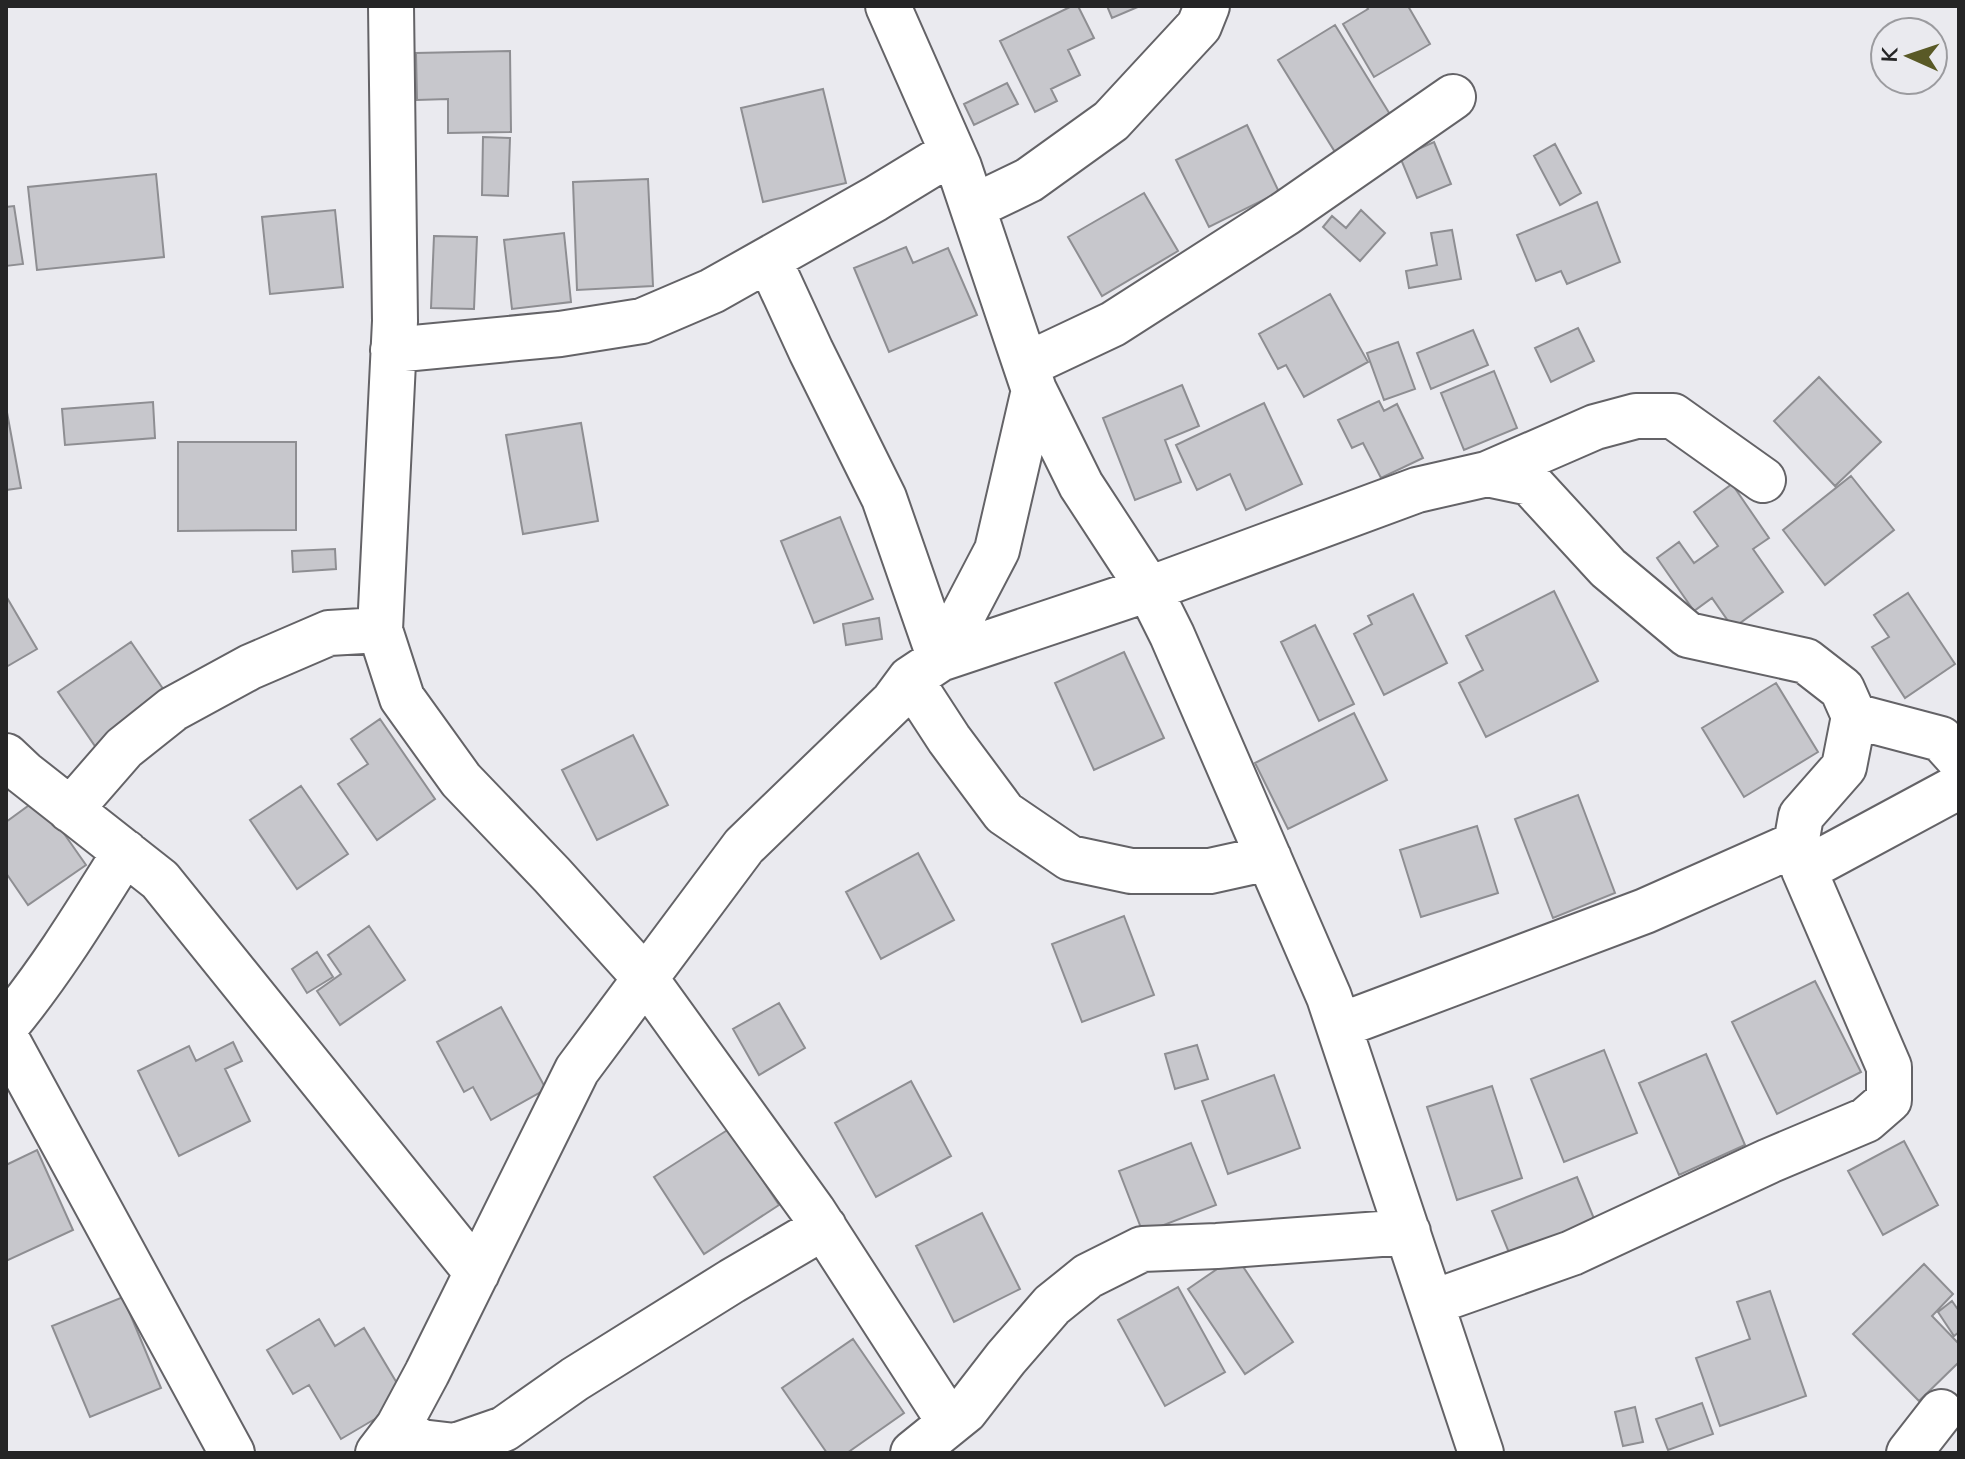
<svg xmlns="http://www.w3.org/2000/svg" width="1965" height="1459" font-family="'Nunito Sans',sans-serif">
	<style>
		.building { fill: #c7c7cc; stroke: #8e8e92; stroke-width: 2 }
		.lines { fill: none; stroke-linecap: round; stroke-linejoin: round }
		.minor-casing { stroke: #646367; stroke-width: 48 }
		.minor { stroke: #fff; stroke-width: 44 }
	</style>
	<rect width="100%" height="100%" fill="#eaeaef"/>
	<path class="building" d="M1072,6H1078L1094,38L1068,50L1080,75L1051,89L1057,101L1035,112L1000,41Z
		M1107,6H1140L1112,18Z
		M1366,6H1408L1430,44L1374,77L1343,24L1368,9Z
		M1335,25L1391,116L1335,152L1278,60Z
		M510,51L511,132L448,133V99L417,100L416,53Z
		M1007,83L1018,104L974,125L964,104Z
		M823,89L846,183L763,202L741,108Z
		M1247,125L1279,192L1209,227L1176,160Z
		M483,137L510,138L508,196L482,195Z
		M1434,142L1451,184L1417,198L1400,157Z
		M1555,144L1581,193L1560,205L1534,156Z
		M156,174L164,257L37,270L28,187Z
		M648,179L653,286L577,290L573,182Z
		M1144,193L1178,251L1102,296L1068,237Z
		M1597,202L1620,262L1567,284L1561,271L1536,281L1517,235Z
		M14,206L23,264L6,266V207Z
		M335,210L343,287L270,294L262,217Z
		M1361,210L1385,233L1360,261L1323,227L1332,216L1346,228Z
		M1452,230L1461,279L1409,288L1406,271L1437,265L1431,233Z
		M564,233L571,302L512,309L504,240Z
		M434,236L477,237L474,309L431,308Z
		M906,247L913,263L948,248L977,315L889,352L854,268Z
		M1330,294L1368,362L1304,397L1286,365L1278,369L1259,334Z
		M1578,328L1594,361L1551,382L1535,348Z
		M1473,330L1488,365L1431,389L1417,353Z
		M1398,342L1415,389L1384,400L1367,353Z
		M1494,371L1517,428L1464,450L1441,393Z
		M1819,377L1881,442L1835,486L1774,421Z
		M1182,385L1199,426L1165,440L1181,482L1135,500L1103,418Z
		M1379,401L1384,411L1397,404L1423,458L1381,478L1363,443L1352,448L1338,420Z
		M153,402L155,438L65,445L62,409Z
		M1264,403L1302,484L1246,510L1230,474L1197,490L1176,445Z
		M6,407L21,488L6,490Z
		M581,423L598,521L523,534L506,435Z
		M178,442H296V530L178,531Z
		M1851,476L1894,530L1825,585L1783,530Z
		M1732,484L1769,538L1753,549L1783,592L1733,628L1712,598L1694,611L1657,558L1679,542L1694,563L1718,546L1694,512Z
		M840,517L873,599L814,623L781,541Z
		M335,549L336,569L293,572L292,551Z
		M1554,591L1598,681L1486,737L1459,683L1483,670L1466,636Z
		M1908,593L1955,664L1905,698L1872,647L1889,637L1874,615Z
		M1413,594L1447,663L1384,695L1354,634L1372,624L1368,616Z
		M6,596L37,649L6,667Z
		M879,618L882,639L846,645L843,624Z
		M1315,625L1354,704L1319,721L1281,642Z
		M131,642L170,699L97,749L58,692Z
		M1124,652L1164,738L1094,770L1055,683Z
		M1776,683L1818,752L1744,797L1702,728Z
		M1354,713L1387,780L1288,829L1255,763Z
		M380,719L435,799L377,840L338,784L368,764L351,739Z
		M633,735L668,805L597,840L562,770Z
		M301,786L348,854L297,889L250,820Z
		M1578,795L1615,893L1553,918L1515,819Z
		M39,798L86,865L28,905L6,873V822Z
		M1477,826L1498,893L1421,917L1400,850Z
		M918,853L954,920L881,959L846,892Z
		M1124,916L1154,995L1082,1022L1052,944Z
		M369,926L405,980L340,1025L317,991L341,974L328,955Z
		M317,952L333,977L307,993L292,969Z
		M1815,981L1861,1072L1777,1114L1732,1022Z
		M779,1003L805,1048L759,1075L733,1029Z
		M501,1007L546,1089L491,1120L473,1087L464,1092L437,1042Z
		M233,1042L242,1061L225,1069L250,1121L179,1156L138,1071L189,1046L196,1061Z
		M1197,1045L1208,1079L1175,1089L1165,1054Z
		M1604,1050L1637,1133L1564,1162L1531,1079Z
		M1706,1054L1745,1145L1679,1175L1639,1083Z
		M1274,1075L1300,1148L1228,1174L1202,1101Z
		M911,1081L951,1156L876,1197L835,1123Z
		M1492,1086L1522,1178L1457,1200L1427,1107Z
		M729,1129L779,1205L704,1254L654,1177Z
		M1904,1141L1938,1205L1883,1235L1848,1171Z
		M1191,1143L1216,1205L1143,1233L1119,1171Z
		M37,1150L73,1230L6,1261V1165Z
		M1577,1177L1597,1226L1512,1260L1492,1211Z
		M982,1213L1020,1289L954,1322L916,1246Z
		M1236,1256L1293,1342L1245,1374L1188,1289Z
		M1924,1264L1953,1294L1932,1316L1959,1344V1362L1919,1401L1853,1334Z
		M1178,1287L1225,1372L1165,1406L1118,1320Z
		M1770,1291L1806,1396L1720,1426L1696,1358L1750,1339L1737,1302Z
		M123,1297L161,1388L90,1417L52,1326Z
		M1952,1301L1959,1311V1332L1954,1336L1938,1312Z
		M319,1319L335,1346L364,1328L407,1400L341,1439L309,1385L293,1394L267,1350Z
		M853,1339L904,1413L847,1453H827L782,1388Z
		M1702,1403L1713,1434L1668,1450L1656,1419Z
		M1635,1407L1643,1442L1623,1446L1615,1412Z"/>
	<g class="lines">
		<defs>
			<path id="minor" d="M391,6L395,321L380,630L402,698L461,780L552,875L645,978L813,1211L950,1423
				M888,6L959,167L1034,390L997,550L940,659
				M973,207L1029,180L1111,121L1199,26L1207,6
				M769,260L811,351L884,498L940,659
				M393,350L560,334L642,321L712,291L875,199L952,152
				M1026,365L1113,324L1286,213L1453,97
				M1034,390L1081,485L1149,589L1172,635L1329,997L1481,1453
				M1487,474L1595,427L1636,416H1673L1763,480
				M910,679L949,739L1004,813L1070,858L1131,871H1210L1269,858
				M1854,716L1941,739L1959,759
				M6,756L24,773L160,880L477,1273
				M70,810L124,748L173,709L250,667L329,633L380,630
				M1804,870L1958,787L1959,783
				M6,1026C51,972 88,911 125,852
				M1339,1026L1645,911L1796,844
				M6,1038L232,1453
				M398,1427L421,1442L455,1446L504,1429L575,1379L732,1281L824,1227
				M378,1453L398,1427L427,1373L577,1070L744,846L893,702L910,679L940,659L1149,589L1417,490L1487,474L1530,483L1608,568L1688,635L1806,661L1842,689L1854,716L1844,767L1801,816L1796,844L1804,870L1889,1067V1100L1866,1120L1769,1161L1572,1253L1431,1303
				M913,1453L965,1411L1006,1358L1052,1305L1088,1276L1142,1249L1217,1246L1408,1232
				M1909,1453L1941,1412"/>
		</defs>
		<use href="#minor" class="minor-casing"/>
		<use href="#minor" class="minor"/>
	</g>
	<rect width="1965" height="1459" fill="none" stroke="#252526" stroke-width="16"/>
	<g transform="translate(1909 56) rotate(273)"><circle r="38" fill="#eaeaef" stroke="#9b9b9f" stroke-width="2"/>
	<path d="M0-6L14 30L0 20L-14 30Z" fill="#595926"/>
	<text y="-12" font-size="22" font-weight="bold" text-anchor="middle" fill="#252526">K</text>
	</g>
</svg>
